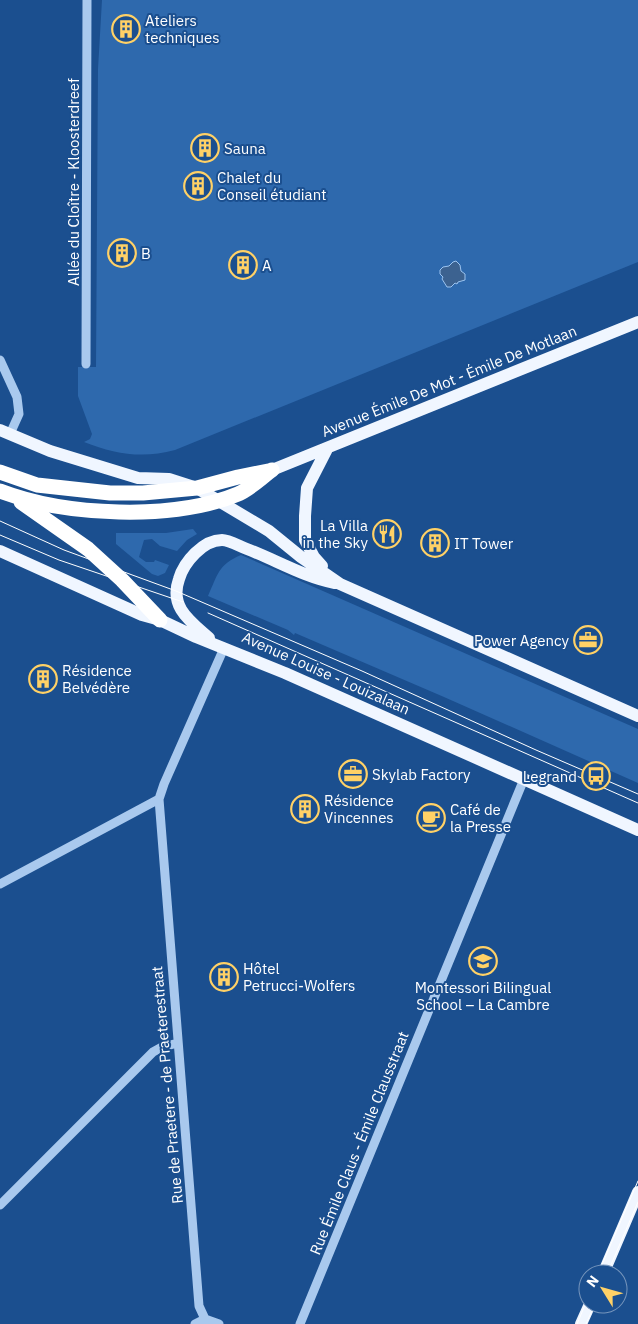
<svg xmlns="http://www.w3.org/2000/svg" width="638" height="1324" font-family="'IBM Plex Sans',sans-serif">
	<style>
		.green { fill: #2e69ad }
		.water { fill: #3c6290; stroke: #9cc4f0 }
		.lines { fill: none; stroke-linecap: round; stroke-linejoin: round }
		.minor { stroke: #a9c9ee; stroke-width: 9 }
		.major { stroke: #f0f6ff; stroke-width: 12 }
		.highway { stroke: #fff; stroke-width: 15 }
		.tram { stroke: #fff; stroke-width: 1 }
		.labels { text-anchor: middle; dominant-baseline: central; stroke-width: 4; stroke-linejoin: round; paint-order: stroke }
		.poi-label { font-size: 15px; fill: #fff; stroke: #1b4f8f; text-anchor: start }
		.street-label { font-size: 15px; fill: #fff; stroke: #1b4f8f }
	</style>
	<rect width="100%" height="100%" fill="#1b4f8f"/>
	<path class="green" d="M102,0H638V262L175,450C142,459 115,454 84,442L90,439L92,434L78,396V367H96L98,69Z
		M193,529L197,534L187,540L177,551L160,546L152,539L144,540L139,557L146,562H154L155,560L169,565L165,573L158,576L152,574L116,544V533H166Z
		M241,555L638,729V783L444,697L295,633L294,635L288,630L208,596C218,574 218,565 241,555Z"/>
	<path class="water" d="M456,261L460,265L461,271L465,274V280L458,282L457,284L455,283L451,287H447L442,279L443,277L440,274V270L443,267L449,266L453,262Z"/>
	<g class="lines">
		<path class="minor" d="M0,360L17,397L19,414L10,434
			M86,364L87,0
			M0,884L159,799
			M0,1205L153,1052L162,1047L178,1043
			M205,1319L199,1306L159,799L164,784L224,648
			M205,1319L219,1324
			M195,1324L205,1319
			M300,1324L524,779"/>
		<path class="major" d="M0,430L50,451L138,478L169,479L197,488L269,531L301,557L340,584L638,716
			M272,470L638,322
			M0,551L142,615L160,620L196,637L285,673L638,830
			M322,566L314,557L305,540V516L307,488L327,449
			M209,638C190,621 169,607 179,579C184,562 203,540 222,540C229,540 239,546 247,549C276,560 304,577 335,583
			M603,1274L638,1192
			M581,1324L590,1304"/>
		<path class="highway" d="M0,472L37,485L110,493H143L197,488L238,477L268,471
			M0,491C65,516 173,521 238,494C250,489 261,478 272,470
			M21,502L88,549L122,580L160,620"/>
		<path class="tram" d="M0,521L64,550L176,591L362,671L536,750L638,794
			M0,535L59,560L183,602
			M208,613L638,803
			M598,1274L638,1181
			M607,1274L638,1202
			M577,1324L588,1298
			M586,1324L595,1304"/>
	</g>
	<defs>
		<symbol id="building-ring" viewBox="-11 -11 22 22"><circle r="9.5" fill="#1b4f8f" stroke="#ffd166" stroke-width="1.5"/><path d="M-4-6H4V6H1V3H-1V6H-4ZM-2.5-4.3h1.7v1.8h-1.7ZM.8-4.3h1.7v1.8H.8ZM-2.5-1h1.7V.8h-1.7ZM.8-1h1.7V.8H.8Z" fill="#ffd166"/></symbol>
		<symbol id="restaurant-ring" viewBox="-11 -11 22 22"><circle r="9.5" fill="#1b4f8f" stroke="#ffd166" stroke-width="1.5"/><path d="M-5-6h1v4h1v-4h1v4h1v-4h1v5L-1.5 .5V6h-2V.5L-5-1ZM5-6V6H3V1.5H1.5Q1.5-4 5-6Z" fill="#ffd166"/></symbol>
		<symbol id="office-ring" viewBox="-11 -11 22 22"><circle r="9.5" fill="#1b4f8f" stroke="#ffd166" stroke-width="1.5"/><path d="M-6-3h4V-5.5h4V-3h4V5H-6ZM-1-4.5V-3h2v-1.5ZM-6 0V1H6V0Z" fill="#ffd166"/></symbol>
		<symbol id="bus-ring" viewBox="-11 -11 22 22"><circle r="9.5" fill="#1b4f8f" stroke="#ffd166" stroke-width="1.5"/><path d="M-5-6H5V4H4V6H2V4H-2V6H-4V4H-5ZM-3.5-4V0h7V-4ZM-3.5 1.2v1.5H-2V1.2ZM2 1.2v1.5H3.5V1.2Z" fill="#ffd166"/></symbol>
		<symbol id="cafe-ring" viewBox="-11 -11 22 22"><circle r="9.5" fill="#1b4f8f" stroke="#ffd166" stroke-width="1.5"/><path d="M-5.5-4.5H6V0H3Q3 3.5 0 3.5H-2.5Q-5.5 3.5-5.5 0ZM3-3.2v2h1.7v-2ZM-6 4.5H4V6H-6Z" fill="#ffd166"/></symbol>
		<symbol id="school-ring" viewBox="-11 -11 22 22"><circle r="9.5" fill="#1b4f8f" stroke="#ffd166" stroke-width="1.5"/><path d="M0-5L7-2L0 1L-7-2ZM-4 1L0 2.5L4 1V4Q0 6-4 4Z" fill="#ffd166"/></symbol>
	</defs>
	<g fill-rule="evenodd">
		<use href="#building-ring" x="110" y="13" width="32" height="32"/>
		<use href="#building-ring" x="189" y="132" width="32" height="32"/>
		<use href="#building-ring" x="182" y="170" width="32" height="32"/>
		<use href="#building-ring" x="106" y="237" width="32" height="32"/>
		<use href="#building-ring" x="227" y="249" width="32" height="32"/>
		<use href="#restaurant-ring" x="371" y="518" width="32" height="32"/>
		<use href="#building-ring" x="419" y="527" width="32" height="32"/>
		<use href="#office-ring" x="572" y="624" width="32" height="32"/>
		<use href="#building-ring" x="27" y="663" width="32" height="32"/>
		<use href="#office-ring" x="337" y="758" width="32" height="32"/>
		<use href="#bus-ring" x="580" y="760" width="32" height="32"/>
		<use href="#building-ring" x="289" y="793" width="32" height="32"/>
		<use href="#cafe-ring" x="415" y="802" width="32" height="32"/>
		<use href="#school-ring" x="467" y="945" width="32" height="32"/>
		<use href="#building-ring" x="208" y="961" width="32" height="32"/>
	</g>
	<g class="labels">
		<g class="poi-label">
			<text x="145" y="20">Ateliers<tspan x="145" dy="17">techniques</tspan></text>
			<text x="224" y="148">Sauna</text>
			<text x="217" y="177">Chalet du<tspan x="217" dy="17">Conseil étudiant</tspan></text>
			<text x="141" y="253">B</text>
			<text x="262" y="265">A</text>
			<text x="368" y="525" text-anchor="end">La Villa<tspan x="368" dy="17">in the Sky</tspan></text>
			<text x="454" y="543">IT Tower</text>
			<text x="569" y="640" text-anchor="end">Power Agency</text>
			<text x="62" y="670">Résidence<tspan x="62" dy="17">Belvédère</tspan></text>
			<text x="372" y="774">Skylab Factory</text>
			<text x="577" y="776" text-anchor="end">Legrand</text>
			<text x="324" y="800">Résidence<tspan x="324" dy="17">Vincennes</tspan></text>
			<text x="450" y="809">Café de<tspan x="450" dy="17">la Presse</tspan></text>
			<text x="243" y="968">Hôtel<tspan x="243" dy="17">Petrucci-Wolfers</tspan></text>
			<text x="483" y="987" text-anchor="middle">Montessori Bilingual<tspan x="483" dy="17">School – La Cambre</tspan></text>
		</g>
		<g class="street-label">
			<text transform="translate(73 182) rotate(-90)">Allée du Cloître - Kloosterdreef</text>
			<text transform="translate(449 381) rotate(-22)">Avenue Émile De Mot - Émile De Motlaan</text>
			<text transform="translate(326 673) rotate(24)">Avenue Louise - Louizalaan</text>
			<text transform="translate(167 1085) rotate(-95)">Rue de Praetere - de Praeterestraat</text>
			<text transform="translate(359 1143) rotate(-68)">Rue Émile Claus - Émile Clausstraat</text>
		</g>
	</g>
	<g transform="translate(603 1289) rotate(307)"><circle r="24" fill="#1b4f8f" stroke="#7695bc"/>
	<path d="M0-4L9 19L0 12L-9 19Z" fill="#ffd166"/>
	<text y="-8" font-size="14" font-weight="bold" text-anchor="middle" fill="#ffffff">N</text>
	</g>
</svg>
